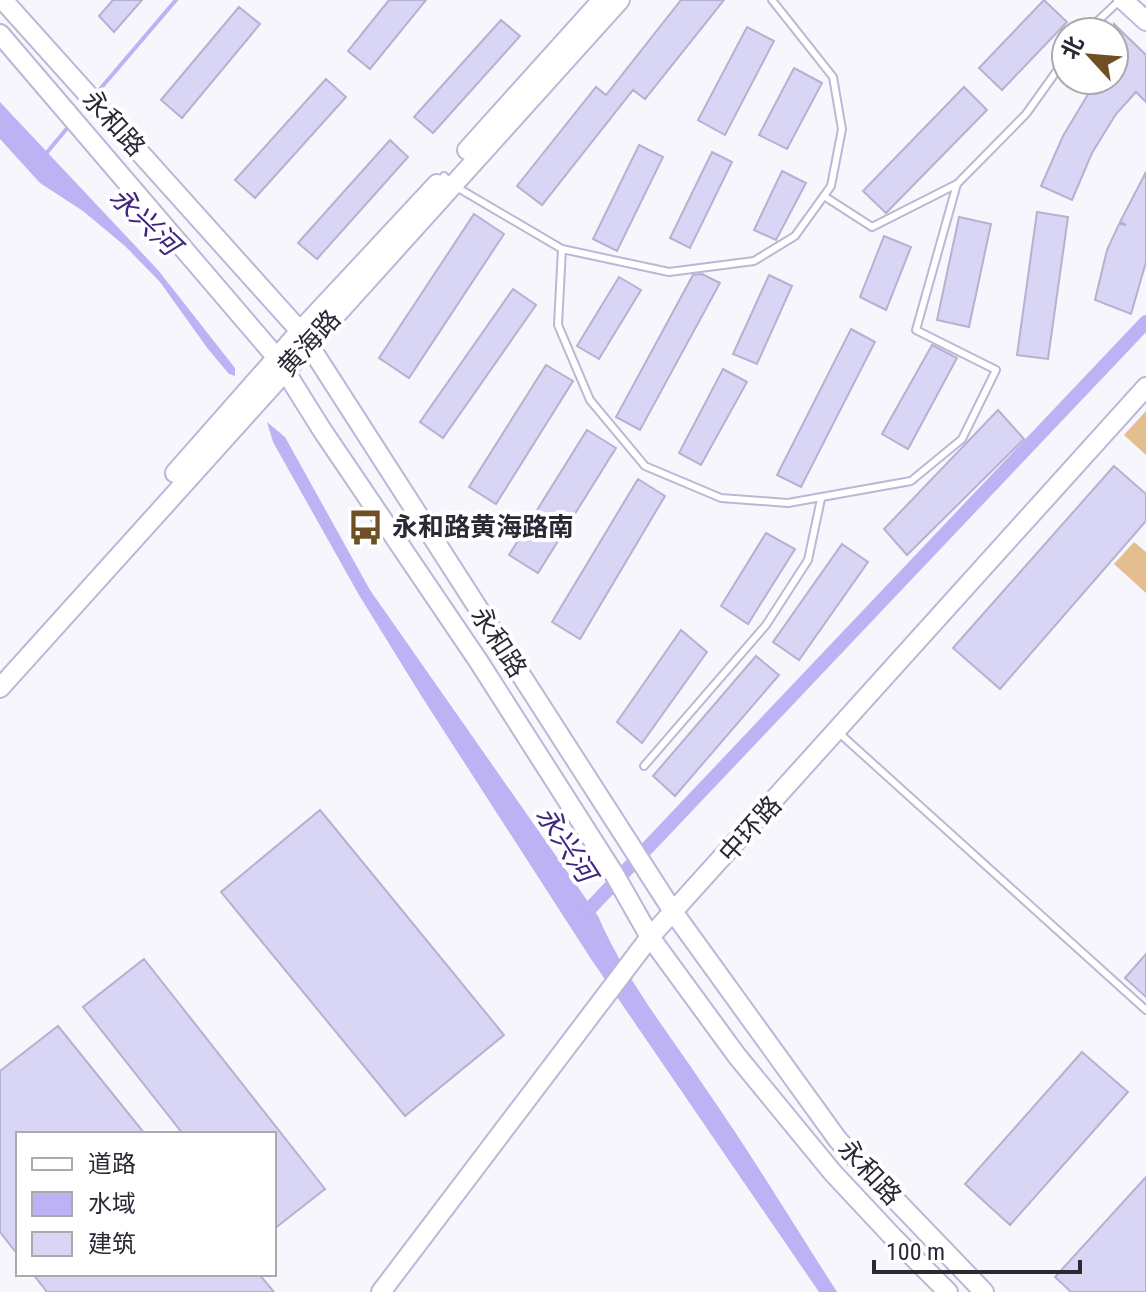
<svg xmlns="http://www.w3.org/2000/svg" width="1146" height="1292" font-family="'Roboto Condensed','Noto Sans SC',sans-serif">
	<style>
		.green { fill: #e4be8f }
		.water { fill: #bcb2f4 }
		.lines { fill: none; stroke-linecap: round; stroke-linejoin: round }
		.stream { stroke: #bcb2f4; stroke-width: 4 }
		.canal { stroke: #bcb2f4; stroke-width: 14 }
		.building { fill: #d8d5f5; stroke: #b5b1d1; stroke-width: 2 }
		.lane-casing { stroke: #bbb7d7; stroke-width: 10 }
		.secondary-casing { stroke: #bbb7d7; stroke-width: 22 }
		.lane { stroke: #fff; stroke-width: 6 }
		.secondary { stroke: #fff; stroke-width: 18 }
		.labels { text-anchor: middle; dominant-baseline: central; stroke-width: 8; stroke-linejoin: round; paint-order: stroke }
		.street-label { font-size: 26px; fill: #2a2935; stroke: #fff }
		.poi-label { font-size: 26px; font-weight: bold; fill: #2a2935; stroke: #fff; text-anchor: start }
		.water-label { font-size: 28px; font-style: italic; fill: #402480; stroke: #fff }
	</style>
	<rect width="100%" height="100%" fill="#f7f6fd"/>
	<path class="green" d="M1146,411V455L1124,435Z
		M1134,542L1146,552V593L1114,564Z"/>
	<path class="water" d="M0,102L158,270L235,368V376L229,374L208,349L160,282L125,246L83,211L40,183L0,139Z
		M267,422L285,437L370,590L598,916C625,979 670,1035 708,1092C753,1157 794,1225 837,1292H819L591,959L422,697L359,595L273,442Z"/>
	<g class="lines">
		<path class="stream" d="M95,95L176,0
			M44,156L69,126"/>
		<path class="canal" d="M580,919L1146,322"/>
	</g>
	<path class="building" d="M113,0H142L114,32L99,16Z
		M389,0H426L370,69L348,51Z
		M681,0H724L645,99L633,90L542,205L517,186L596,87L606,95Z
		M1044,0L1067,22L1002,90L979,68Z
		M239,7L260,24L182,118L161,100Z
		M501,20L520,36L433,133L414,117Z
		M1114,24L1146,55V102L1136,92L1116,114L1092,153L1072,200L1041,186L1063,136L1090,91L1099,80H1114Z
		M747,27L774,41L725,135L698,120Z
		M794,68L822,83L787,149L759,135Z
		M326,79L346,97L255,198L235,180Z
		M964,87L987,110L886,213L863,191Z
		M390,140L408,157L317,259L298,243Z
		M639,145L663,157L617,251L593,239Z
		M712,152L732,162L690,248L670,238Z
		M782,171L806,183L776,240L754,230Z
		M1146,172V262L1131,314L1095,300L1107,250L1119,224L1126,225L1120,222Z
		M1037,212L1068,217L1048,359L1017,355Z
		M474,214L504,234L409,378L379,358Z
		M959,217L991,224L969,327L937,320Z
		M884,236L911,247L886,310L860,297Z
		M702,274L720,283L640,430L616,417L693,275Z
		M769,275L792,286L757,364L733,354Z
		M619,277L641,290L599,359L577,346Z
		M513,289L536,305L443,438L420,422Z
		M851,329L875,342L801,487L777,475Z
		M932,345L957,358L908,449L882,434Z
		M546,365L573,381L496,504L469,487Z
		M723,369L747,382L701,465L679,453Z
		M998,410L1024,439L907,555L884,529Z
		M587,430L616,448L538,573L509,555Z
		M1114,466L1146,494V521L1000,689L953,648Z
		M638,479L665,496L580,639L552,622Z
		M766,533L795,549L748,624L721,606Z
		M842,544L868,562L799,660L773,642Z
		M681,630L707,652L642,743L617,722Z
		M756,656L779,675L675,796L653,776Z
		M320,810L504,1035L405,1116L221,892Z
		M1146,954V997L1125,978Z
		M144,959L325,1189L274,1229V1134H183L83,1007Z
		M58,1026L145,1134H18V1255L0,1232V1071Z
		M1082,1052L1128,1092L1010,1225L965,1184Z
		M1146,1177V1292H1071L1055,1277Z
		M33,1274H259L274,1292H47Z"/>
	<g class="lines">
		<defs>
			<path id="lane" d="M1086,32L1120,0
				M444,176L453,185L562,249L669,272L754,261L795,236L831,186L842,129L833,77L772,0
				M824,196L872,227L957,184
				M562,249L558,325L590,400L645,466L721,498L788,503L911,481L962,439L996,370L916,330L957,184L1026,114L1066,58
				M838,732L1146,1010
				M644,766L766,625L808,560L821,499"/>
			<path id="secondary" d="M3,0L300,331L674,913L838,1140L984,1292
				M1123,0L1146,21
				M0,34L277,358L322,430L479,662L613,872L650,937L737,1056L833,1173L892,1236L948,1292
				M467,150L602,0
				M175,473L300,331L437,184
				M0,688L620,0
				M381,1292L650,937L1146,387"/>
		</defs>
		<use href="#lane" class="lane-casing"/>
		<use href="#secondary" class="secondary-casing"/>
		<use href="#lane" class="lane"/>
		<use href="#secondary" class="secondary"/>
	</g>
	<defs>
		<symbol id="bus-bare" viewBox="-9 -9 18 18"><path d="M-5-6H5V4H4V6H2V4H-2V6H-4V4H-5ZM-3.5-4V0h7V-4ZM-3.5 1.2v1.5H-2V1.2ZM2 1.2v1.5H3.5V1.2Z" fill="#6f5025" stroke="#fff" stroke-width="2.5" paint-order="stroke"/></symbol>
	</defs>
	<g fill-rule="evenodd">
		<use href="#bus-bare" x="340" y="502" width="51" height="51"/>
	</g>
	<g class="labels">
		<g class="street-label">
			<text transform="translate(114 123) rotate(48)">永和路</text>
			<text transform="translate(309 343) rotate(-48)">黄海路</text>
			<text transform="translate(499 642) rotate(57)">永和路</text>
			<text transform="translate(750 829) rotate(-48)">中环路</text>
			<text transform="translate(870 1172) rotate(47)">永和路</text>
		</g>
		<g class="poi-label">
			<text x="392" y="527">永和路黄海路南</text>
		</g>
		<g class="water-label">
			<text transform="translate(145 221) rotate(44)">永兴河</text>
			<text transform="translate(566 844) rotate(57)">永兴河</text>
		</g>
	</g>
	<rect x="16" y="1132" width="260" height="144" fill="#ffffff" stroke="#aaa9ae" stroke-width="2"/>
	<rect x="32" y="1158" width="40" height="12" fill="#ffffff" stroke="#aaa9ae" stroke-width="2"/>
	<text x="88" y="1172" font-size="24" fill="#2a2935">道路</text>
	<rect x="32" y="1192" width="40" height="24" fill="#bcb2f4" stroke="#aaa9ae" stroke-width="2"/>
	<text x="88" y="1212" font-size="24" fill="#2a2935">水域</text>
	<rect x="32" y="1232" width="40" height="24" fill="#d8d5f5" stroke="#aaa9ae" stroke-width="2"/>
	<text x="88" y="1252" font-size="24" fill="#2a2935">建筑</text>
	<g transform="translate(1090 56) rotate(296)"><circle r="38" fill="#ffffff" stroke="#aaa9ae" stroke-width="2"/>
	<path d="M0-6L14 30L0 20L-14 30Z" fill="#6f5025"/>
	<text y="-12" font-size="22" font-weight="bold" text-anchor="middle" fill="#2a2935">北</text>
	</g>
	<path d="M874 1260v12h206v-12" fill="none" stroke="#2a2935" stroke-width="4"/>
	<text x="886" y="1260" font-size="24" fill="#2a2935" stroke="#ffffff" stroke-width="6" paint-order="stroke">100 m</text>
</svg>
